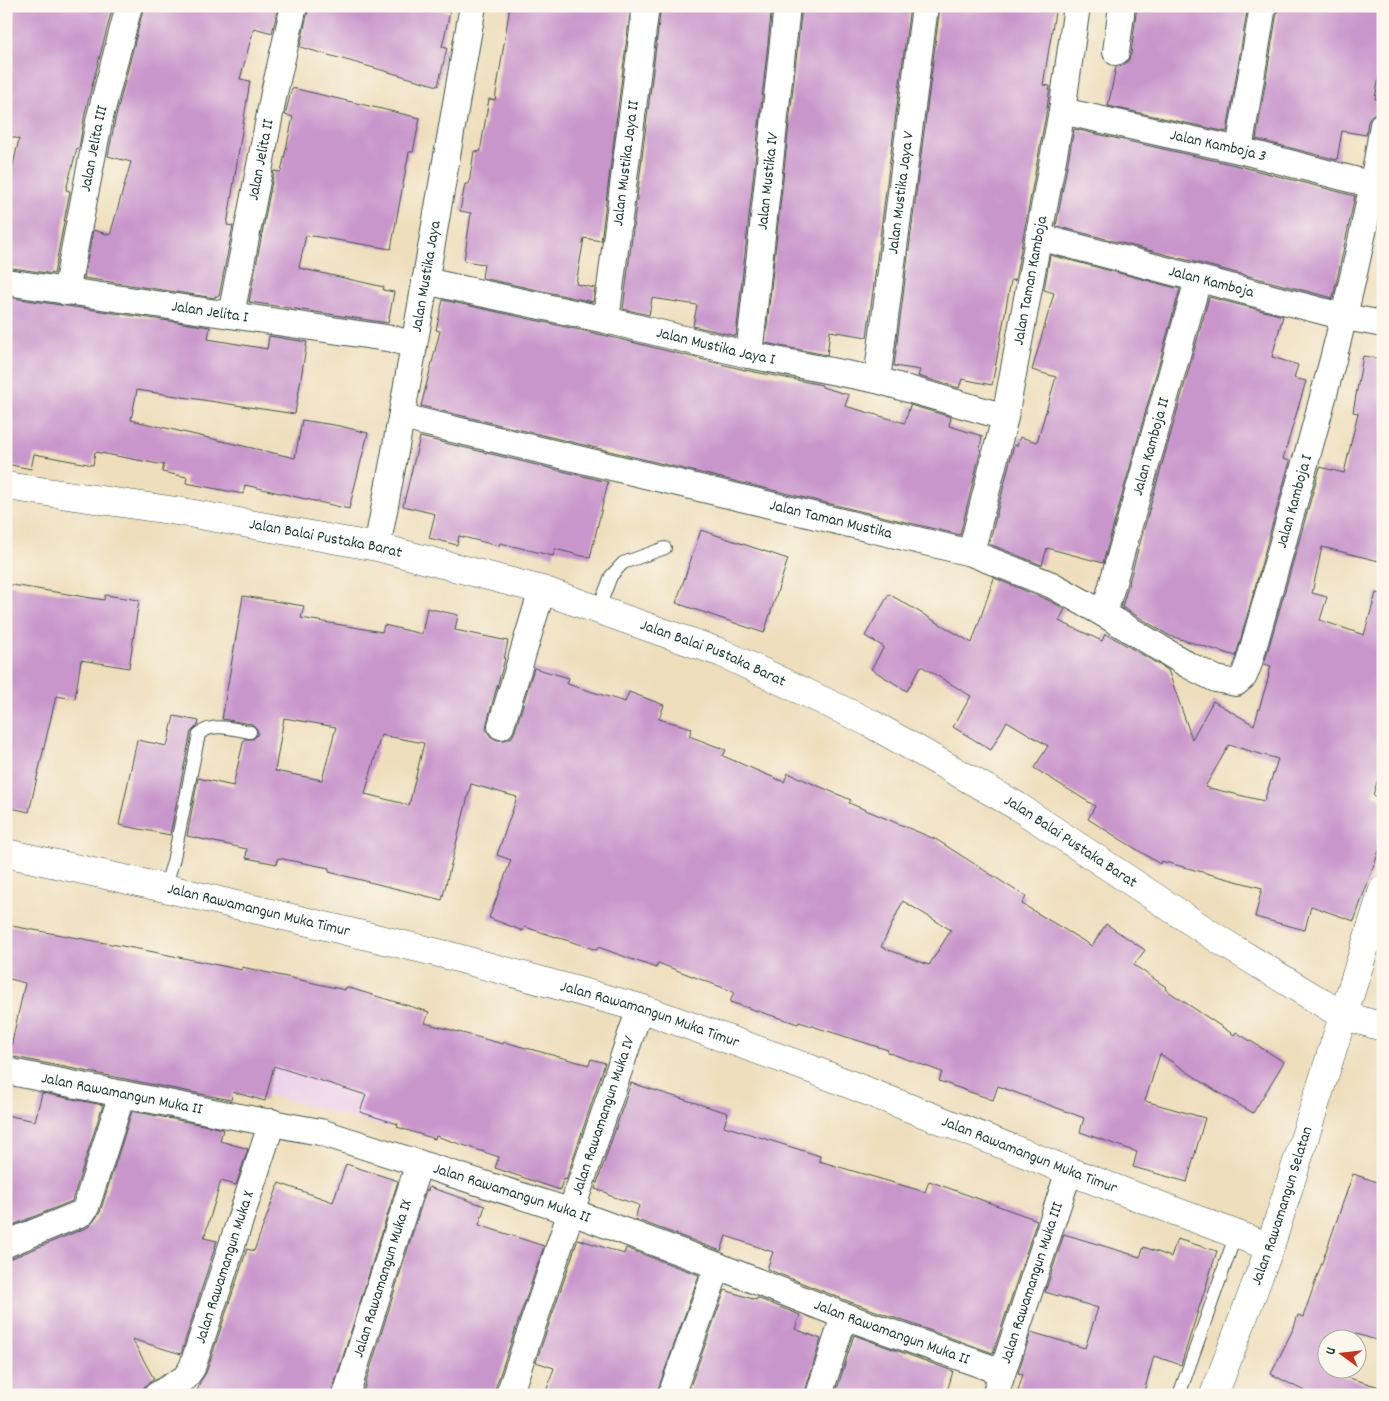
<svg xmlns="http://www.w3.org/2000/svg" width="1389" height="1401" font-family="Dekko,sans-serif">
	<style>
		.built { fill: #ecd1ea }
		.building { fill: #c996cc; fill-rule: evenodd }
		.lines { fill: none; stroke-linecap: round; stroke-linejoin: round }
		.lane-casing { stroke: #3e5548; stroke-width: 14 }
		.street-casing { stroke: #3e5548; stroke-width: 28 }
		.secondary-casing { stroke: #3e5548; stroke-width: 29 }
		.lane { stroke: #fff; stroke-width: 12 }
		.street { stroke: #fff; stroke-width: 26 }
		.secondary { stroke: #fff; stroke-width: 28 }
		.labels { text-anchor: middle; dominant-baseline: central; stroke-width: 4; stroke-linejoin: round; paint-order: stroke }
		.street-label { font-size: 16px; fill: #1f3d34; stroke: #fbf7ec }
	</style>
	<rect width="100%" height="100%" fill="#fbf7ec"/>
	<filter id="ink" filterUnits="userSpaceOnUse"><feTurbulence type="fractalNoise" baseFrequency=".02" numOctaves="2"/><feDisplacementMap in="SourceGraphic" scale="10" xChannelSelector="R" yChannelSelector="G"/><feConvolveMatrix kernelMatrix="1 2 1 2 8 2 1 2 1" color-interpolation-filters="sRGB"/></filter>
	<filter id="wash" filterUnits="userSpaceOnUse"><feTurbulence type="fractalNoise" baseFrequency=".0096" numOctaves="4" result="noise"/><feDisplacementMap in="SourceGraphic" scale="20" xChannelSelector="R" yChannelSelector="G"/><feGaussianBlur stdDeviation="1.12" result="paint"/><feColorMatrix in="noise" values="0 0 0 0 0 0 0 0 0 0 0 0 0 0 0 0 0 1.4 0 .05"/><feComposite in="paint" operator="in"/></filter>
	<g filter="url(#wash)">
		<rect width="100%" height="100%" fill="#eedebc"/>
		<path class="built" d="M279,1027L408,1066L389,1128L262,1093Z"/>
		<g id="blocks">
			<path class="building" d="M6,6H113L85,113L79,148H77L66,190L70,191L54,274L6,267V195L19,139L6,135Z
				M144,6H279L272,33L254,28L240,79L250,81L227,225L233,226L219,296H215V298L84,278L93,230L110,235L131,162L108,156L115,120Z
				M309,6H422L450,12L442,47L447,48L438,86L300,47Z
				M510,6H631L601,241L584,238L576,284L595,288L593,302L482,278L484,264L464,261L471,213L460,211L465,184H469L474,151L480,152L489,99L495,100Z
				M661,6H772L736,336L693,326L697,305L652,298L649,315L623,309Z
				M802,6H910L867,337L830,331L827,355L765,343Z
				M940,6H1056L1043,85L1050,86L1047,109L1015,281L1011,280L992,385L962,379L959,388L918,376L920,370L894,366Z
				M1137,6H1248L1227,132L1108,106L1116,67L1122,66L1128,61L1131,54Z
				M1278,6H1383V55L1375,99H1378L1376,112L1371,116L1368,122L1366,135L1342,131L1337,160L1256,139Z
				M292,88L420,118L413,152H409L391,249L306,235L299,268L384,287L383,290L394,292L388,323L249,302L274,171L281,172L293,117L285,115Z
				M1074,129L1235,165L1355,196L1333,298L1056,226Z
				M1050,255L1180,289L1103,563L1047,548L1042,565L989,544L1014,445L1017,446L1020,437L1037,442L1056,377L1032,370L1054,293L1044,290Z
				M6,297L210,327L208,339L267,349L269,336L307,342L295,414L137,390L131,420L295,458L302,420L340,426L368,433L349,509L245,485L243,494L186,483L187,477L162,472L164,465L95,452L93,465L34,454L31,469L6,464Z
				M1209,297L1283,316L1272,357L1298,365L1294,378L1306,381L1283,459L1290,461L1236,656L1170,636L1122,607Z
				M443,300L603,335L745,370L822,385V387L849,395L845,406L905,423L910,405L951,417L949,426L982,436L980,450H981L960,535L421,406L440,331L436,330Z
				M1363,356L1383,359V562L1322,547L1312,593L1327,597L1320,620L1364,635L1376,593L1383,594V763L1373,795L1383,799V840L1354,921L1311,906L1305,930L1255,917L1262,888L1161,861L1160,864L1088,819L1095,806L1034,768L1048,746L1007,721L991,750L953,727L971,696L921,666L907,691L871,669L884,647L865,636L889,594L972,643L994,578L1046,599L1065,609L1059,621L1102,641L1105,634L1112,637L1168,670L1192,739L1213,701L1254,725L1269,676H1268L1271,666L1264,664L1320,467L1344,473L1358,413L1353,412ZM1229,745L1278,759L1264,801L1205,787Z
				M420,437L608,482L590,558L555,549L553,556L500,543L499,546L459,536L457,545L429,538L435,514L403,506Z
				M701,530L788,559L764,633L676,603Z
				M6,584L104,600L105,595L139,600L129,668L81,660L75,699L56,696L29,812L6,807Z
				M243,596L304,606L301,618L382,632L384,625L422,634L427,608L458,615L455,630L508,641L504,659H505L487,722L486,729L490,736L497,740H505L512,737L515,731L534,668L569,678L567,684L625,702L629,692L664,705L659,719L692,728L689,736L726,750L723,756L784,782L788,773L851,800L849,803L937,840L1026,897L1022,904L1092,946L1106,924L1145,950L1134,965L1166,987L1165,989L1234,1035L1236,1032L1284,1062L1253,1113L1213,1089L1160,1054L1145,1101L1205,1118L1187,1182L1133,1167L1137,1152L1080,1132L1084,1118L998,1086L993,1100L939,1081L942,1072L887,1052L888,1050L799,1022L798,1024L730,1002L734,992L658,963L656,968L598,947L597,950L525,927L523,931L489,918L511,860L497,855L517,797L471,784L442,900L329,872V868L278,858L277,864L246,858L247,849L187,836L198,778L233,786L244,739H253L258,734L257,729L252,724L222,719ZM284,718L336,727L322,780L275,771ZM381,735L424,743L409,805L365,794ZM903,901L951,930L929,965L881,947Z
				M174,716L199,721L198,725L191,732L170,835L119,825L137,740L167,746Z
				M6,925L144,950L242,970V967L345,990L346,987L429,1012L425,1023L503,1044L504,1042L589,1065L591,1059L605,1063L566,1180L563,1179L560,1190L495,1168L499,1157L436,1136L435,1139L397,1127L398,1124L360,1112L366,1095L274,1066L265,1101L233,1092L231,1100L9,1056L25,983L6,978Z
				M631,1083L728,1113L724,1126L820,1156L819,1161L925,1192L929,1181L1037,1220L993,1353L845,1300L767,1269L773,1252L726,1236L721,1251L635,1219L639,1205L608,1195V1193L595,1189Z
				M42,1093L103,1105L72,1201L6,1228V1115L35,1121Z
				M132,1111L223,1129L220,1141L248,1149L236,1185L221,1181L204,1238L217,1241L181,1354L132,1339L154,1379L144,1387L142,1395H6V1259L12,1258L88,1227L94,1221L100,1212Z
				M346,1164L398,1181L331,1395H196L200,1382L206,1373L247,1249L254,1251L279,1183L333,1202Z
				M1353,1174L1383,1184V1342L1346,1331L1343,1338H1326V1368H1334L1332,1373L1383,1388V1395H1312L1271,1374L1294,1327L1298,1315L1303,1317Z
				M429,1187L485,1206L479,1225L544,1246L493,1395H362L426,1190L428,1191Z
				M1064,1234L1140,1257L1144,1247L1171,1257L1177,1239L1217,1251L1181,1365L1154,1356L1143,1395H1017L1023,1374L1018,1373L1031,1332L1085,1348L1098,1308L1045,1292Z
				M578,1239L624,1254L626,1248L699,1275L656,1395H545L554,1368L536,1362Z
				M725,1290L756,1300L757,1298L800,1315L795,1329L821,1339L804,1395H687Z
				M854,1335L953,1371L946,1395H835Z"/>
		</g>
	</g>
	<g filter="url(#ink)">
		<use href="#blocks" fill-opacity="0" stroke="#3e5548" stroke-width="1"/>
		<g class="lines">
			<defs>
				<path id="lane" d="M598,610L611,576L623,563L665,548
					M165,888L173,862L199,734C213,722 233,729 250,732
					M1179,1395L1236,1234"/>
				<g id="street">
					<path d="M1116,52L1122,6"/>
					<path id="s1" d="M1062,111L1239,150L1373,185"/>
					<path d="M1239,150L1263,6"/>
					<path id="s2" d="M1039,237L1345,317L1383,324"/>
					<path id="s3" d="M425,281L606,320L749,355L877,380L1005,417"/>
					<path id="s4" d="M6,282L393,339L413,345"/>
					<path id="s5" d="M66,292L100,117L129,6"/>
					<path id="s6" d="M231,315L274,93L294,6"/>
					<path id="s7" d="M606,320L646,6"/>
					<path id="s8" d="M749,355L787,6"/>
					<path id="s9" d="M877,380L925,6"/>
					<path id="s10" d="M402,417L971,553L1052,585L1104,614L1188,665L1216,679L1236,683L1244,676L1249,663C1298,485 1354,308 1383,125"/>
					<path id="s11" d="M377,547C412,367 441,187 473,6"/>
					<path id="s12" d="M971,553L1005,417L1062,111L1077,6"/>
					<path id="s13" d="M1104,614L1198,280"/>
					<path d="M501,726L542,590"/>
					<path id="s14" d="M6,1071L223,1114L320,1132L572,1212L718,1266L844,1316L1002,1372"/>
					<path d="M6,1244L82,1213L86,1207L122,1094"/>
					<path id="s15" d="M157,1395L185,1378L192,1368L272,1122"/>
					<path id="s16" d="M346,1395L419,1163"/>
					<path id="s17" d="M509,1395L640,1008"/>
					<path d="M671,1395L718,1266"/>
					<path d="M819,1395L844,1316"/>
					<path id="s18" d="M995,1395L1069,1171"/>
				</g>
				<g id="secondary">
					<path id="s19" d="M6,486L183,512L377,547L542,590L722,653L870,723L1017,806L1221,941L1342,1015L1383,1027"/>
					<path id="s20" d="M6,853L165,888L447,955L640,1008L811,1069L1069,1171L1270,1247"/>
					<path id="s21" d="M1214,1395L1270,1247L1383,890"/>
				</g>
			</defs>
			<use href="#lane" class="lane-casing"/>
			<use href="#street" class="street-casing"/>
			<use href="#secondary" class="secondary-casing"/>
			<use href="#lane" class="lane"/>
			<use href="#street" class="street"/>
			<use href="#secondary" class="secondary"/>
		</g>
	</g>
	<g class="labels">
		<g class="street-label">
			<text stroke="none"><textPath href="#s1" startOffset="160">Jalan Kamboja 3</textPath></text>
			<text stroke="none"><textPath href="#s5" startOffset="146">Jalan Jelita III</textPath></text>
			<text stroke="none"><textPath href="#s6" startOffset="158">Jalan Jelita II</textPath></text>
			<text stroke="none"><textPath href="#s7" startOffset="158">Jalan Mustika Jaya II</textPath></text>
			<text stroke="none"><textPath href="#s8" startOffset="175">Jalan Mustika IV</textPath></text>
			<text stroke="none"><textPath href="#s9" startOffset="189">Jalan Mustika Jaya V</textPath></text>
			<text stroke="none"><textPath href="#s11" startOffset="275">Jalan Mustika Jaya</textPath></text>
			<text stroke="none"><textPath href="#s12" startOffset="279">Jalan Taman Kamboja</textPath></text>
			<text stroke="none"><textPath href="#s2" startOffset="178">Jalan Kamboja</textPath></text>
			<text stroke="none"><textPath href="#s4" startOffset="206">Jalan Jelita I</textPath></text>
			<text stroke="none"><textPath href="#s3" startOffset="298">Jalan Mustika Jaya I</textPath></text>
			<text stroke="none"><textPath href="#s13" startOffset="174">Jalan Kamboja II</textPath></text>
			<text stroke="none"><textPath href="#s10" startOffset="1074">Jalan Kamboja I</textPath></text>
			<text stroke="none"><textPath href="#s10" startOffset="441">Jalan Taman Mustika</textPath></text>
			<text stroke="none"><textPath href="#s19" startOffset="324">Jalan Balai Pustaka Barat</textPath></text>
			<text stroke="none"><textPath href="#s19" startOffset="729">Jalan Balai Pustaka Barat</textPath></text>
			<text stroke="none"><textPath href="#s19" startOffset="1134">Jalan Balai Pustaka Barat</textPath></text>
			<text stroke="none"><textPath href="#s20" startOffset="259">Jalan Rawamangun Muka Timur</textPath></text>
			<text stroke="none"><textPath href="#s20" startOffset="664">Jalan Rawamangun Muka Timur</textPath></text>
			<text stroke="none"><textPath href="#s14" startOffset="118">Jalan Rawamangun Muka II</textPath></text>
			<text stroke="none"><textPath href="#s17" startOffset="295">Jalan Rawamangun Muka IV</textPath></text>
			<text stroke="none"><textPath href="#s20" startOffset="1069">Jalan Rawamangun Muka Timur</textPath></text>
			<text stroke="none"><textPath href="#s14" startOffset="521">Jalan Rawamangun Muka II</textPath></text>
			<text stroke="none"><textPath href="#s21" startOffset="201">Jalan Rawamangun Selatan</textPath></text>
			<text stroke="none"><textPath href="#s15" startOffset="151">Jalan Rawamangun Muka X</textPath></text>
			<text stroke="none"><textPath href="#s16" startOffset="122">Jalan Rawamangun Muka IX</textPath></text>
			<text stroke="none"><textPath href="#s18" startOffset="118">Jalan Rawamangun Muka III</textPath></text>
			<text stroke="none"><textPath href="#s14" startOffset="926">Jalan Rawamangun Muka II</textPath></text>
		</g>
	</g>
	<rect width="1389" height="1401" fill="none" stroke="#fbf7ec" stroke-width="25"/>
	<g transform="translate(1342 1354) rotate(285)"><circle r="24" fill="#fbf7ec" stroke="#a3ada2"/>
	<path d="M0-4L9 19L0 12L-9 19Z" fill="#c8321e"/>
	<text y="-8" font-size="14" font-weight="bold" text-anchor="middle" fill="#1f3d34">U</text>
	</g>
</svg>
